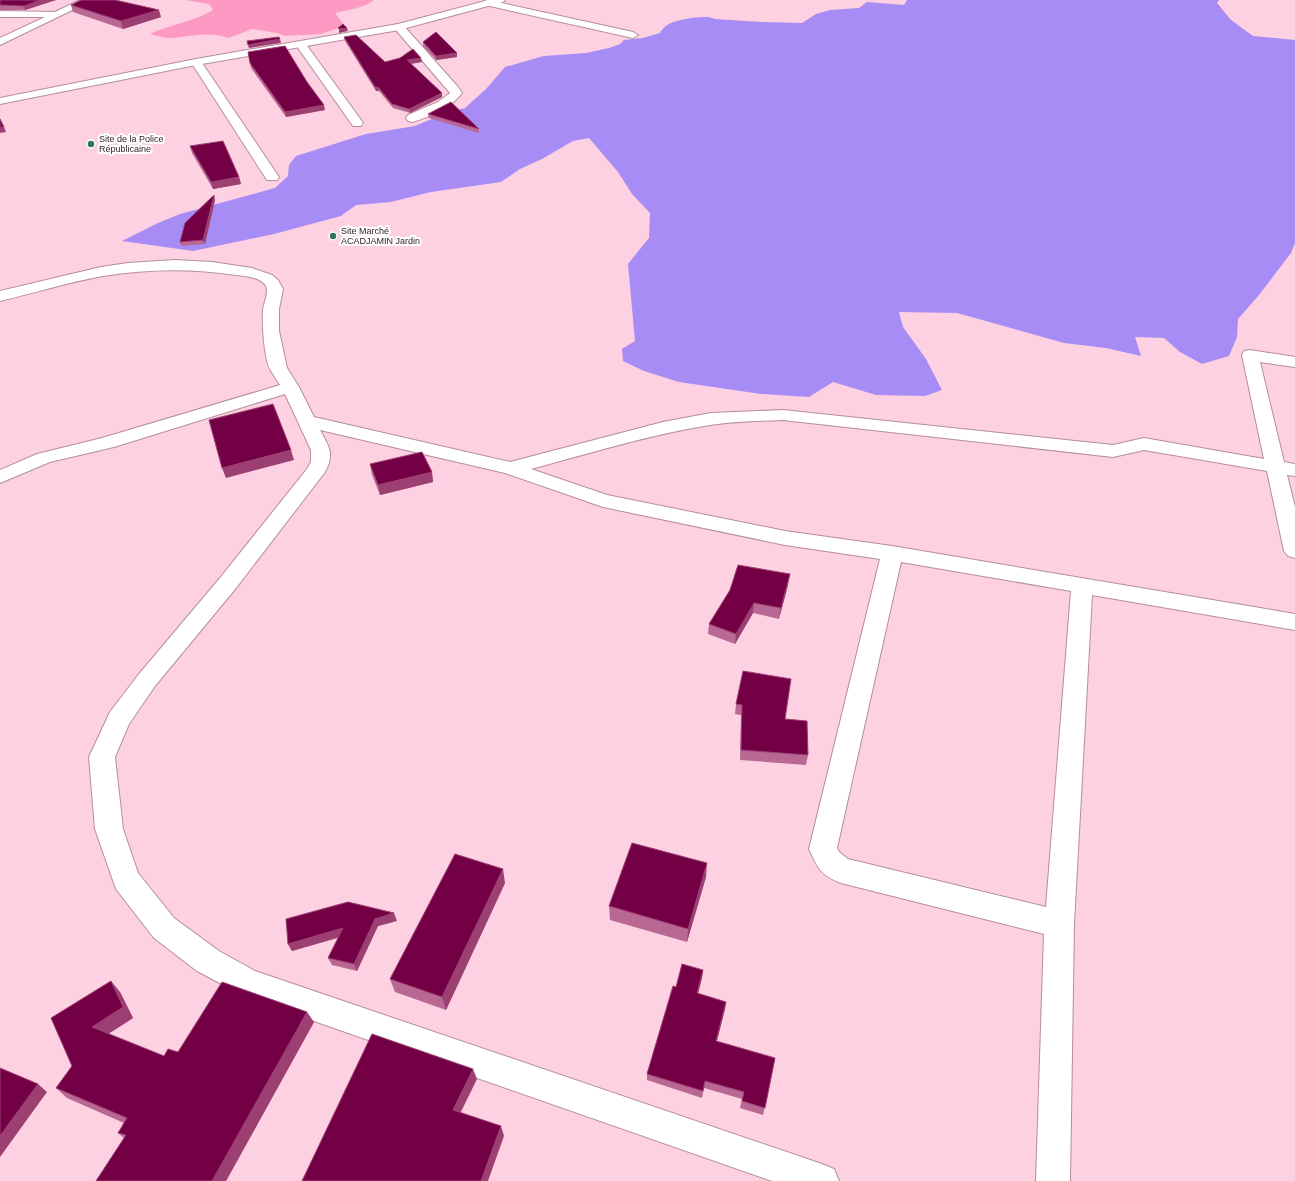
<svg xmlns="http://www.w3.org/2000/svg" width="1295" height="1181" font-family="Helvetica,sans-serif">
	<style>
		.green { fill: #fd9ac3 }
		.water { fill: #a68cf4 }
		.lines { fill: none; stroke-linecap: round; stroke-linejoin: round }
		.minor-casing { stroke: #b58d9c; stroke-width: 2 }
		.tertiary-casing { stroke: #b58d9c; stroke-width: 2 }
		.minor { fill: #fff; fill-rule: evenodd }
		.tertiary { fill: #fff; fill-rule: evenodd }
		.wall { fill: #b86892 }
		.shaded-wall { fill: #9c3f73 }
		.building { fill: #730044; stroke: #9c3f73 }
		.poi-dot { fill: #337463; stroke: #fff; stroke-width: 1.5 }
		.labels { text-anchor: middle; dominant-baseline: central; stroke-width: 4; stroke-linejoin: round; paint-order: stroke }
		.far-poi-label { font-size: 9px; fill: #2c1d23; stroke: #fff; text-anchor: start }
	</style>
	<rect width="100%" height="100%" fill="#fdd1e1"/>
	<path class="green" d="M185,0H374C364,8 348,10 335,13L345,26L321,34L285,36L277,33L252,29L229,38C210,31 192,36 172,38C165,38 157,36 150,34C171,24 193,22 213,10L209,4Z"/>
	<path class="water" d="M907,0H1219L1217,3L1231,20L1253,36L1295,40V243L1291,253L1259,295L1238,319L1237,337L1229,356L1202,364L1180,352L1164,338L1135,337L1141,356L1106,348L1064,343L957,313L899,312L903,327L926,359L942,390L925,396L876,395L833,382L809,397L761,394L679,382L644,371L623,361L622,349L635,341L628,264L649,238L650,213L632,194L618,172L589,138L573,141L542,159L520,169L501,182L431,192L391,202L356,205L341,216L274,234L193,251L122,241L158,223L180,214L275,188L288,176L289,165L296,156L366,134L415,126L446,113L465,108L486,89L505,67L544,56L586,53L609,48L620,44L624,40L643,38L660,33C663,28 666,25 671,23C679,19 708,14 715,19L762,22L802,23L816,14L830,10L859,8L867,2L904,5Z"/>
	<g class="lines">
		<defs>
			<path id="minor" d="M80,0H93L0,45V38L45,17H0V11L55,12Z
				M488,0L633,32L638,35L633,38L485,5L483,3L485,1Z
				M399,24L403,25L458,87L462,93C451,108 430,117 412,122L408,121L406,118L408,115L438,102L450,93L395,29L394,27L395,25Z
				M301,42L305,43L361,120L363,123L361,126H353L296,45Z
				M196,59L200,60L279,177L277,180H267L265,177L191,62Z
				M175,260L212,262L252,268L272,275L278,280L283,289L279,309V331L287,368L299,387L314,417L510,462L663,422L711,413L783,410L1113,445L1144,438L1264,459L1242,355L1244,351L1250,350L1295,357V367L1260,362L1284,462L1295,464V476L1287,475L1295,507V558L1288,556L1284,551L1267,471L1144,450L1113,457L783,420C759,421 734,421 710,425C649,435 590,453 531,469L607,495L785,531L892,546L1295,614V630L1092,595L1074,924L1070,1181H1036L1044,934L841,883C820,875 818,868 809,849L880,559L785,545L603,507L505,473L320,430C329,447 335,454 325,472L236,588L155,686L129,724L115,757L123,829L138,873L174,918L219,951L255,971L822,1164L834,1169L839,1181H772L248,998L197,971L154,938L116,889L95,829L89,757L110,712L139,674L220,578L307,469L311,462V450L285,394L114,447L50,462L0,483V470L37,454L102,438L280,385C276,379 273,374 270,369C264,357 262,323 263,309C264,303 269,292 266,286C261,277 244,276 236,275C191,268 147,269 103,276C69,282 34,293 0,301V291L101,267L128,263ZM901,562L1071,591L1046,907L848,859L839,852L837,848Z"/>
			<path id="tertiary" d="M489,0H505L503,2L399,30L196,65L0,104V98L196,59L398,24Z"/>
		</defs>
		<use href="#minor" class="minor-casing"/>
		<use href="#tertiary" class="tertiary-casing"/>
		<use href="#minor" class="minor"/>
		<use href="#tertiary" class="tertiary"/>
	</g>
	<path class="wall" d="M0,0H56L25,10H0Z
		M71,5L161,17L123,29L73,12Z
		M344,37L385,62L421,58L422,62L411,64L442,93V97L410,113L393,108L379,91H376L345,41Z
		M423,42L457,57L436,60L423,46Z
		M250,63L307,82L325,110L286,117L251,68Z
		M428,114L479,129V133L429,118Z
		M190,146L239,177L241,184L213,189L192,153Z
		M214,195L215,200L205,244L181,246L180,242Z
		M370,464L432,472L433,482L380,495L372,475Z
		M788,585L779,619L753,613L735,644L708,634L709,624Z
		M743,671L785,719L808,755L806,765L740,760L741,715L735,714L736,704Z
		M706,877L687,942L610,920L609,906Z
		M505,883L446,1010L395,992L390,979Z
		M397,921L378,926L357,971L332,965L328,958L338,938L292,951L288,944Z
		M703,970L702,978L698,994L725,1009L717,1041L775,1058L763,1115L740,1108L742,1099L704,1088L702,1098L647,1080V1074L676,987Z
		M120,992L133,1018L108,1034L164,1056L178,1052L314,1022L226,1181H96L124,1138L118,1133L124,1123L67,1098L56,1088L72,1066Z"/>
	<path class="shaded-wall" d="M41,0H56L25,10L24,6Z
		M159,10L161,17L123,29L121,21Z
		M347,28L348,31L339,33V29Z
		M280,39L281,43L249,48L248,45Z
		M457,53V57L436,60V56Z
		M421,58L422,62L408,64L407,60Z
		M375,87H378L379,91H376Z
		M442,93V97L410,113L409,109Z
		M324,105L325,110L286,117L285,112Z
		M0,127H4L6,132L0,133Z
		M239,177L241,184L213,189L211,182Z
		M214,195L215,200L205,244L203,240Z
		M291,450L294,460L226,478L222,468Z
		M432,472L433,482L380,495L378,485Z
		M790,574L788,585L779,619L781,608Z
		M754,603L753,613L735,644L736,634Z
		M707,863L706,877L687,942L688,929Z
		M503,869L505,883L446,1010L442,997Z
		M394,913L397,921L378,926L357,971L354,964L375,919Z
		M343,928L346,935L292,951L288,944Z
		M703,970L702,978L696,1001L697,993Z
		M111,981L120,992L133,1018L102,1038L92,1027Z
		M726,1002L725,1009L715,1048L716,1041Z
		M307,1012L314,1022L226,1181H212Z
		M473,1069L477,1079L457,1120L453,1110Z
		M38,1084L47,1092L0,1157V1136Z
		M501,1126L504,1136L488,1181H481Z"/>
	<path class="building" d="M0,0H41L24,6L0,5Z
		M81,0H115L159,10L121,21L71,5Z
		M343,24L347,28L339,29L338,28Z
		M436,32L457,53L436,56L423,42Z
		M356,35L385,62L400,58L413,49L421,58L407,60L442,93L409,109L392,104L378,87H375L344,37Z
		M279,37L280,39L248,45L247,41Z
		M285,46L307,82L324,105L285,112L250,63L248,52Z
		M451,102L479,129L428,114Z
		M0,119L4,127H0Z
		M223,141L239,177L211,182L190,146Z
		M214,195L203,240L180,242L185,223Z
		M273,404L291,450L222,468L209,420Z
		M422,452L432,472L378,485L370,464Z
		M738,565L790,574L781,608L754,603L736,634L709,624L730,590Z
		M743,671L791,679L785,719L807,721L808,755L741,750L742,705L736,704Z
		M632,843L707,863L688,929L609,906Z
		M455,854L503,869L442,997L390,979Z
		M348,902L394,913L375,919L354,964L328,958L343,928L288,944L286,919Z
		M682,964L703,970L697,993L726,1002L716,1041L775,1058L765,1108L742,1101L744,1092L705,1081L703,1091L647,1074L673,986L676,987Z
		M111,981L123,1007L92,1027L164,1056L168,1049L178,1052L222,982L307,1012L212,1181H96L126,1135L118,1133L127,1118L56,1088L72,1066L51,1018Z
		M372,1034L473,1069L453,1110L501,1126L481,1181H302Z
		M0,1068L38,1084L0,1136Z"/>
	<g class="poi-dot">
		<circle cx="91" cy="144" r="4"/>
		<circle cx="333" cy="236" r="4"/>
	</g>
	<g class="labels">
		<g class="far-poi-label">
			<text x="99" y="139">Site de la Police<tspan x="99" dy="10">Républicaine</tspan></text>
			<text x="341" y="231">Site Marché<tspan x="341" dy="10">ACADJAMIN Jardin</tspan></text>
		</g>
	</g>
</svg>
